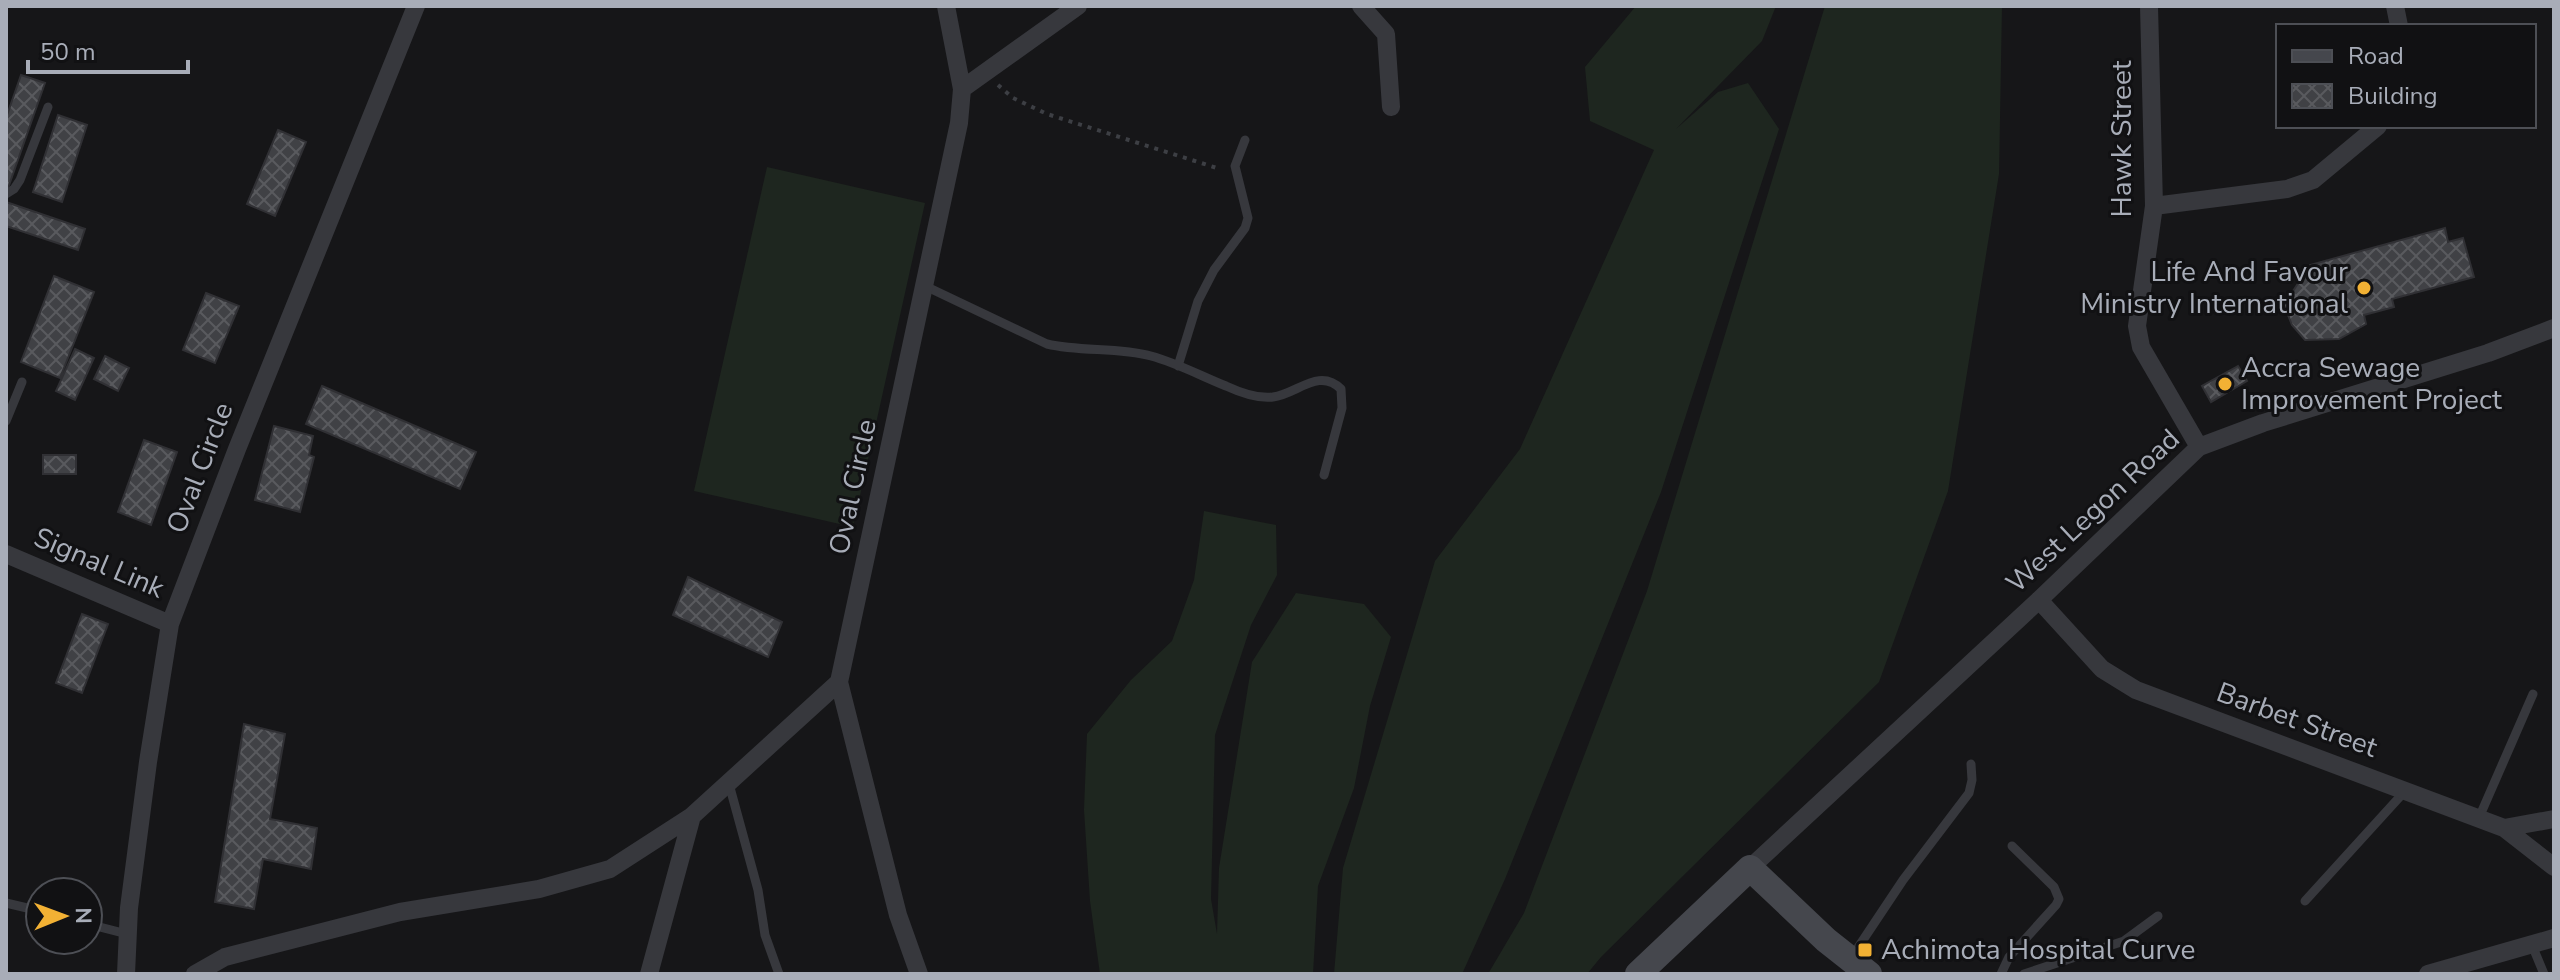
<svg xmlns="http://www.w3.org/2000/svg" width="2560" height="980" font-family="'Nunito Sans',sans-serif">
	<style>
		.grass { fill: #1e261f }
		.building { fill: url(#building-cross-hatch); stroke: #303034; stroke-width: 2 }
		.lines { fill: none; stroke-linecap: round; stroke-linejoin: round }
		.path { stroke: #3d3f44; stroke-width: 4; stroke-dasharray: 4 6; stroke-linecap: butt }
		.service { stroke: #37383d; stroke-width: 9 }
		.minor { stroke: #37383d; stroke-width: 18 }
		.secondary { stroke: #45474d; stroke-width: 26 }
		.poi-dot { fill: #f2b134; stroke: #111113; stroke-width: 3 }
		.labels { text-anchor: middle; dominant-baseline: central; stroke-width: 6; stroke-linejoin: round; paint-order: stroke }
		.street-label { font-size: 28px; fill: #a8adb8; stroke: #111113 }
		.poi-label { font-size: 28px; fill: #a8adb8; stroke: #111113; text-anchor: start }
	</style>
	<defs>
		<pattern id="building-cross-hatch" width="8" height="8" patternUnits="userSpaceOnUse" patternTransform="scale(2)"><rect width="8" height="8" fill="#404145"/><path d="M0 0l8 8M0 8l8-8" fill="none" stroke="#595a5e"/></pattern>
	</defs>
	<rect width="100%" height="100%" fill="#161618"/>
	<path class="grass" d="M1636,6H1776L1762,41L1676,129L1718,92L1748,83L1779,129L1661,492L1505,879L1462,974H1334L1343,868L1435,561L1520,449L1654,150L1590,121L1585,67Z
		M1825,6H2002L1999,174L1948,491L1879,682L1601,957L1587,974H1488L1524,913L1647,591Z
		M767,167L925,203L853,527L694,491Z
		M1204,511L1276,525L1277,575L1251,625L1215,735L1211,899L1217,934L1219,868L1252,662L1296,593L1364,604L1391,637L1370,706L1354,788L1318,886L1313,974H1100L1090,901L1084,810L1087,734L1131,680L1172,641L1194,580Z"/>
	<path class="building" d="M21,75L45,83L7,191L6,118Z
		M58,115L87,125L62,202L33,192Z
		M278,130L306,142L275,216L247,204Z
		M6,202L85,229L78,250L6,226Z
		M2445,228L2448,242L2463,238L2474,277L2392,299L2394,307L2364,315L2366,324L2339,339L2305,340L2292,325L2284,305L2310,265Z
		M54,276L94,292L60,378L21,362Z
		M206,293L239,306L215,363L183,350Z
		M75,349L94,358L75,400L56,391Z
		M105,356L129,368L118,391L94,379Z
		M2238,366L2247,381L2211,402L2202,386Z
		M322,386L476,452L460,489L306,424Z
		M274,426L313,436L309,455L314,457L300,512L255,500Z
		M144,440L177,452L151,525L118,512Z
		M43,455H76V474H43Z
		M688,577L782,622L768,657L673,615Z
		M82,614L108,624L82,693L56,683Z
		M244,724L285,734L270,819L317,828L311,869L263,859L254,909L215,902Z"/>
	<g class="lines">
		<path class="path" d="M998,85L1013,98L1047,114L1220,169"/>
		<path class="service" d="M6,194L14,189L20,180L48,107
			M923,285L1047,344C1081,352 1118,347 1151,356C1177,363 1201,376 1226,386C1239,392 1258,399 1273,397C1297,394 1319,367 1341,389L1342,408L1324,475
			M1178,366L1198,301L1214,270L1245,228L1248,218L1235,166L1245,140
			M6,421L22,382
			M729,784L758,890L765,935L779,974
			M2478,820L2533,694
			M2305,901L2406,790
			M6,903L40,911
			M88,924L127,934
			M2532,945L2544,974
			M1851,958L1903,880L1969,793L1972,780L1971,764
			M2001,974L2009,957L2056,905L2059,899L2054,887L2012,846
			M2024,974L2124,941L2158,916"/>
		<path class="minor" d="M1361,6L1386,34L1391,107
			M2149,6L2154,206L2137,326L2141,347L2199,447
			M2395,6L2399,26
			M962,89L1078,6
			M2154,206L2287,189L2313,180L2378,126
			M6,554L170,624
			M2039,600L2102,669L2136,690L2504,828L2554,867
			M2504,828L2554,819
			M1750,868L2039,600L2199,447L2263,423L2488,353L2554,328
			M126,974L129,908L148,762L170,624L237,449L416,6
			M195,974L225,957L400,912L539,889L610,869L692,816
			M649,974L692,816L839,682
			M919,974L898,915L839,682L959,123L962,89L946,6
			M2428,974L2554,938"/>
		<path class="secondary" d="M1638,974L1750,868L1826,940L1869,974"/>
	</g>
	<g class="poi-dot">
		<circle cx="2364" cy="288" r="8"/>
		<circle cx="2225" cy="384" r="8"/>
		<rect x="1857" y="942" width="16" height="16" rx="4"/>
	</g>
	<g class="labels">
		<g class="street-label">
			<text transform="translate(2122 139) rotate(-90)">Hawk Street</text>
			<text transform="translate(200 468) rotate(-69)">Oval Circle</text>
			<text transform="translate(853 487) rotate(-78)">Oval Circle</text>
			<text transform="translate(2093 511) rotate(-43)">West Legon Road</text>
			<text transform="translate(99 563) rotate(23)">Signal Link</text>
			<text transform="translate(2297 720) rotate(20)">Barbet Street</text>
		</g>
		<g class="poi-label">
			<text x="2348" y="272" text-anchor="end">Life And Favour<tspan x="2348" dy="32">Ministry International</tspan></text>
			<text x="2241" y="368">Accra Sewage<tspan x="2241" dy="32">Improvement Project</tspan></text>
			<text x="1881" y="950">Achimota Hospital Curve</text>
		</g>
	</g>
	<rect width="2560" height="980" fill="none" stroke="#a8adb8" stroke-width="16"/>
	<rect x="2276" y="24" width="260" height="104" fill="#111113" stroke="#4d4f55" stroke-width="2"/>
	<rect x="2292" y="50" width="40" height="12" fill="#45474d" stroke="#4d4f55" stroke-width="2"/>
	<text x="2348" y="64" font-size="24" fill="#a8adb8">Road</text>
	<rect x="2292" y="84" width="40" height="24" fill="url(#building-cross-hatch)" stroke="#4d4f55" stroke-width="2"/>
	<text x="2348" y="104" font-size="24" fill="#a8adb8">Building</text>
	<g transform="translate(64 916) rotate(89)"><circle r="38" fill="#111113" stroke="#4d4f55" stroke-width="2"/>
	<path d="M0-6L14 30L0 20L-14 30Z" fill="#f2b134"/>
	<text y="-12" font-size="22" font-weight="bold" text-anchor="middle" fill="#a8adb8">N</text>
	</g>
	<path d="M28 60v12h160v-12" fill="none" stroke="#a8adb8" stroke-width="4"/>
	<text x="40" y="60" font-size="24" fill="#a8adb8" stroke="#111113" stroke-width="6" paint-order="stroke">50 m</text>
</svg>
